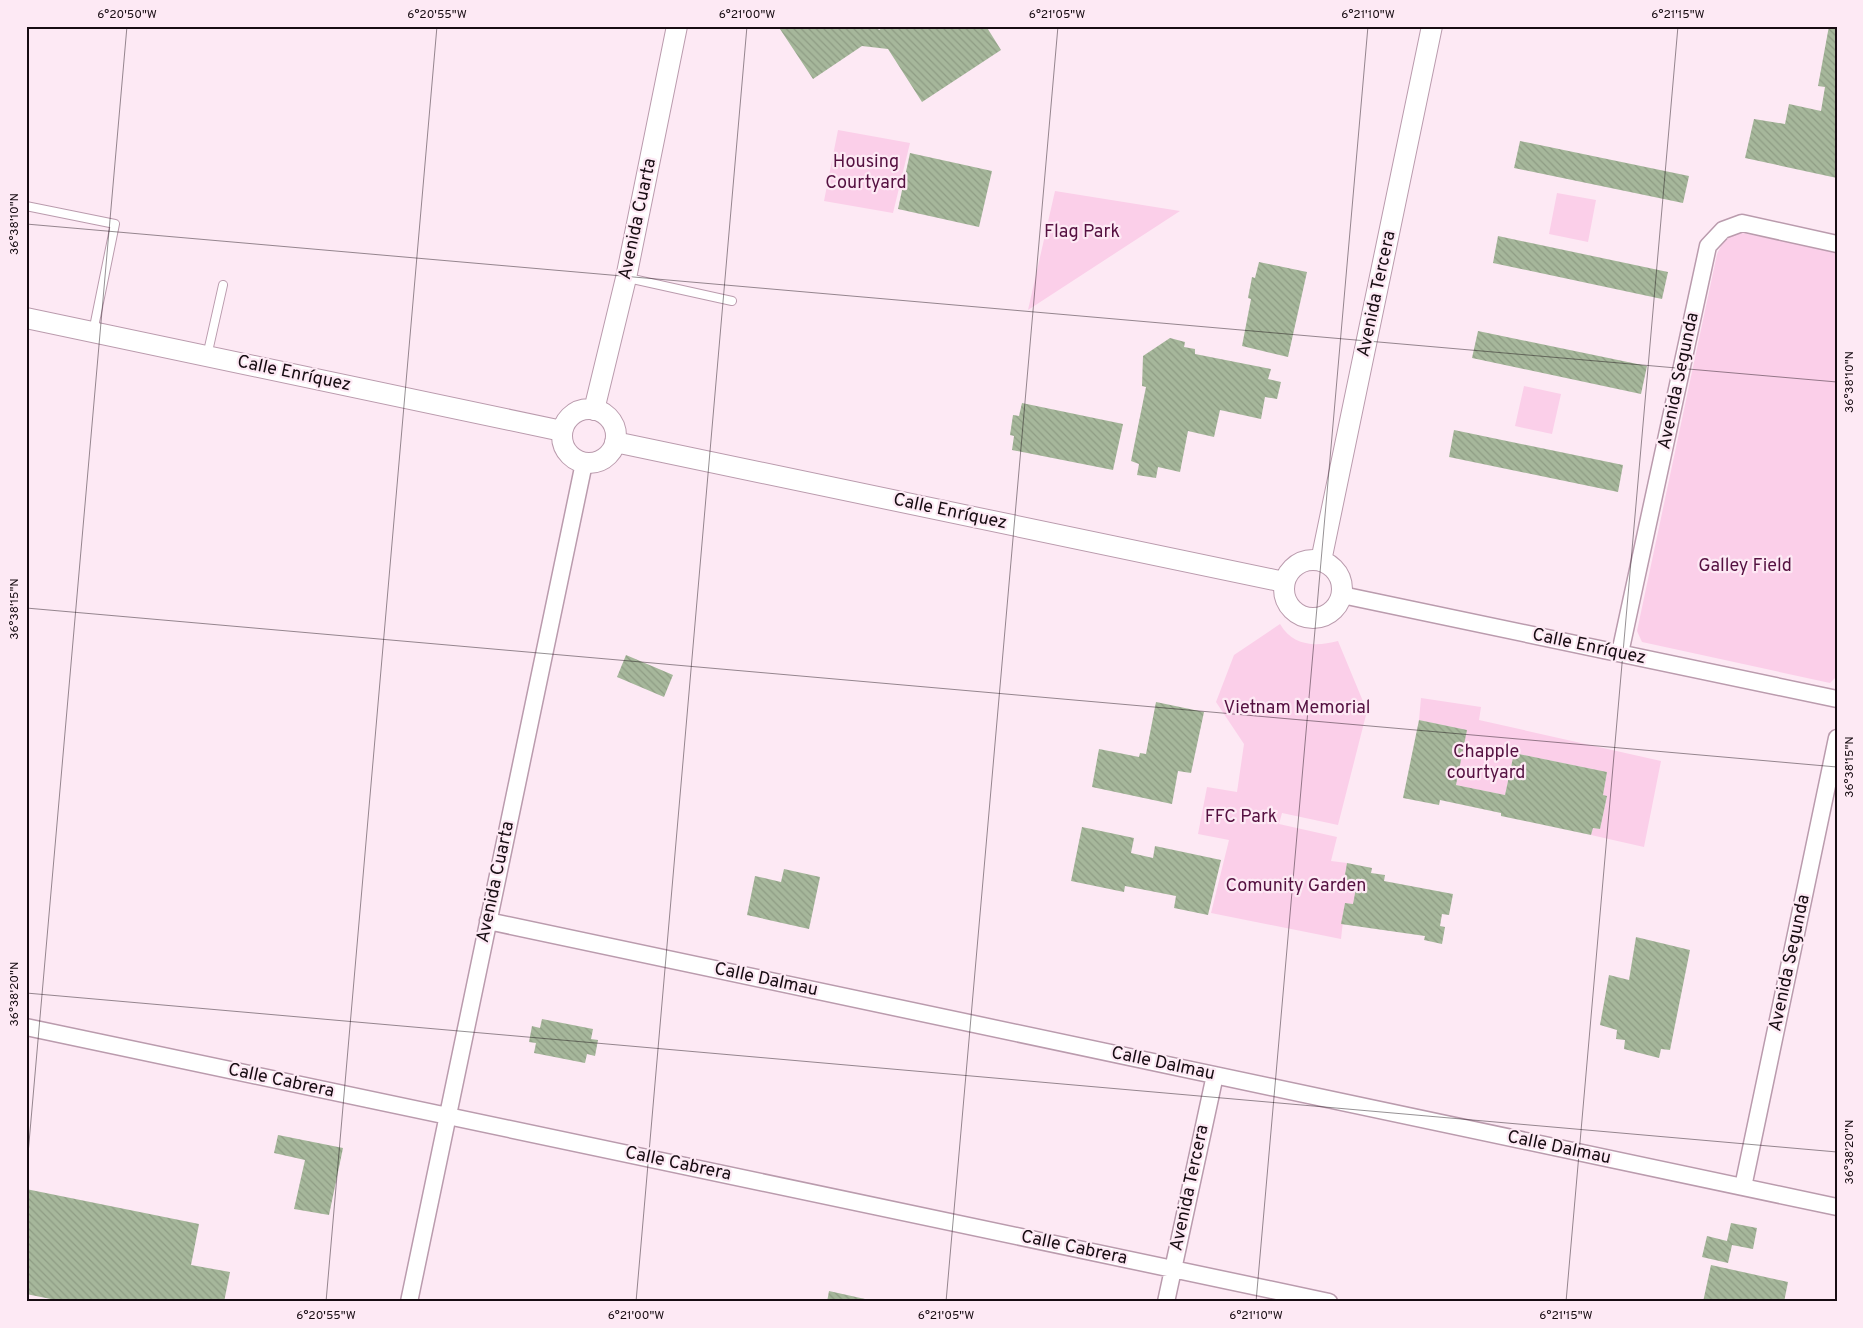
<svg xmlns="http://www.w3.org/2000/svg" width="1863" height="1328" font-family="Overpass,sans-serif">
	<style>
		.green { fill: #fbcfe9 }
		.building { fill: url(#building-back-hatch) }
		.lines { fill: none; stroke-linecap: round; stroke-linejoin: round }
		.service-casing { stroke: #ba9bad; stroke-width: 10 }
		.minor-casing { stroke: #ba9bad; stroke-width: 19 }
		.tertiary-casing { stroke: #ba9bad; stroke-width: 22 }
		.service { stroke: #fff; stroke-width: 8 }
		.minor { stroke: #fff; stroke-width: 16 }
		.tertiary { stroke: #fff; stroke-width: 20 }
		.ticks { fill: none; stroke: #170c12; stroke-width: 1; stroke-opacity: 0.45 }
		.labels { text-anchor: middle; dominant-baseline: central; stroke-width: 4.5; stroke-linejoin: round; paint-order: stroke }
		.park-label { font-size: 18px; fill: #551141; stroke: #fde9f4 }
		.street-label { font-size: 18px; fill: #170c12; stroke: #fde9f4 }
		.neatline { fill: none; stroke: #170c12; stroke-width: 2 }
		.ticks-label { font-size: 12px; text-anchor: middle; fill: #170c12 }
	</style>
	<defs>
		<pattern id="building-back-hatch" width="6" height="6" patternUnits="userSpaceOnUse" patternTransform="scale(1.25)"><rect width="6" height="6" fill="#a6b79b"/><path d="M-1 5l2 2M0 0l6 6M5-1l2 2" fill="none" stroke="#8e9c84"/></pattern>
	</defs>
	<rect width="100%" height="100%" fill="#fde9f4"/>
	<path class="green" d="M838,130L910,143L893,213L824,201Z
		M1055,191L1180,211L1028,310Z
		M1557,193L1596,200L1588,242L1549,234Z
		M1742,233L1837,252V676L1830,683L1642,642L1637,631L1717,254C1723,241 1728,235 1742,233Z
		M1524,386L1561,394L1552,434L1515,426Z
		M1280,624C1293,646 1315,647 1338,641L1367,711L1338,825L1282,813L1279,824L1337,837L1331,861L1347,863L1343,886L1356,888L1353,904L1345,903L1341,939L1211,913L1229,840L1198,834L1207,787L1237,792L1244,744L1216,702L1234,655Z
		M1421,698L1481,707L1479,720L1661,761L1644,847L1591,835L1593,828L1600,829L1607,796L1603,795L1607,772L1514,753L1505,795L1456,785L1467,730L1419,720Z"/>
	<path class="building" d="M778,26H876L879,30L885,26H986L1001,50L922,102L888,49L862,46L813,79Z
		M1829,26H1837V178L1745,158L1754,119L1785,124L1789,104L1821,111L1825,87L1818,86Z
		M1520,141L1689,176L1683,203L1514,168Z
		M910,153L992,171L979,227L898,209Z
		M1498,236L1668,272L1662,299L1493,263Z
		M1259,262L1307,272L1288,357L1242,346L1251,299L1248,298L1252,277L1255,278Z
		M1478,331L1647,366L1641,394L1472,358Z
		M1170,338L1185,342L1184,347L1195,349V354L1271,369L1268,379L1281,382L1277,399L1265,397L1261,419L1220,410L1214,437L1188,431L1180,472L1158,467L1156,478L1137,475L1139,464L1131,461L1146,387L1142,386L1143,356Z
		M1022,403L1123,424L1113,470L1012,450L1014,436L1010,435L1013,415L1019,416Z
		M1454,430L1623,465L1618,492L1449,457Z
		M626,655L673,675L664,697L617,677Z
		M1156,702L1204,712L1191,773L1178,771L1172,804L1092,787L1099,749L1139,757L1140,753L1146,754Z
		M1419,720L1467,730L1456,785L1505,795L1514,753L1607,772L1603,795L1607,796L1600,829L1593,828L1591,835L1501,816V813L1440,800L1439,805L1403,798Z
		M1082,827L1134,838L1131,853L1153,858L1155,846L1221,860L1208,915L1174,908L1176,896L1125,886L1124,892L1071,881Z
		M1347,863L1372,868L1371,873L1385,875L1384,881L1453,894L1449,915L1442,914L1440,926L1445,927L1442,944L1424,940L1425,936L1341,924L1345,903L1353,904L1356,888L1343,886Z
		M784,869L820,877L809,929L747,915L755,876L781,882Z
		M1636,937L1690,950L1670,1050L1661,1049L1659,1058L1624,1049L1625,1040L1616,1039L1617,1030L1600,1025L1609,975L1629,980Z
		M542,1019L593,1029L591,1039L598,1040L595,1056L587,1054L585,1063L534,1053L536,1043L529,1042L532,1026L540,1028Z
		M278,1135L343,1148L329,1215L294,1209L305,1160L274,1153Z
		M26,1189L199,1224L191,1265L230,1272L224,1302H66L26,1294Z
		M1731,1223L1757,1228L1753,1249L1732,1245L1728,1263L1702,1257L1707,1236L1727,1241Z
		M1711,1265L1788,1282L1784,1302H1703Z
		M829,1291L874,1301V1302H827Z"/>
	<g class="lines">
		<defs>
			<path id="service" d="M26,206L115,224L93,332
				M628,278L732,301
				M207,356L223,285"/>
			<path id="minor" d="M1342,595L1837,699
				M1620,653L1708,246L1723,230L1742,223L1837,244
				M488,921L1837,1207
				M26,1027L1329,1302
				M1743,1187L1837,738
				M409,1302L584,463
				M1166,1302L1215,1075"/>
			<path id="tertiary" d="M26,318L562,431
				M562 436a27 27 0 1 1 54 0a27 27 0 1 1-54 0Z
				M594,410L626,278L677,26
				M615,442L1284,582
				M1284 589a29 29 0 1 1 58 0a29 29 0 1 1-58 0Z
				M1321,561L1432,26"/>
		</defs>
		<use href="#service" class="service-casing"/>
		<use href="#minor" class="minor-casing"/>
		<use href="#tertiary" class="tertiary-casing"/>
		<use href="#service" class="service"/>
		<use href="#minor" class="minor"/>
		<use href="#tertiary" class="tertiary"/>
	</g>
	<path class="ticks" d="M26,224L1837,382M26,608L1837,767M26,993L1837,1152M26,1177L127,26M326,1302L437,26M636,1302L747,26M946,1302L1058,26M1256,1302L1368,26M1566,1302L1678,26"/>
	<g class="labels">
		<g class="park-label">
			<text x="866" y="162">Housing<tspan x="866" dy="21">Courtyard</tspan></text>
			<text x="1082" y="232">Flag Park</text>
			<text x="1745" y="566">Galley Field</text>
			<text x="1297" y="708">Vietnam Memorial</text>
			<text x="1486" y="752">Chapple<tspan x="1486" dy="21">courtyard</tspan></text>
			<text x="1241" y="817">FFC Park</text>
			<text x="1296" y="886">Comunity Garden</text>
		</g>
		<g class="street-label">
			<text transform="translate(638 219) rotate(-78)">Avenida Cuarta</text>
			<text transform="translate(1377 294) rotate(-78)">Avenida Tercera</text>
			<text transform="translate(294 374) rotate(12)">Calle Enríquez</text>
			<text transform="translate(1679 381) rotate(-78)">Avenida Segunda</text>
			<text transform="translate(950 512) rotate(12)">Calle Enríquez</text>
			<text transform="translate(1589 647) rotate(12)">Calle Enríquez</text>
			<text transform="translate(496 882) rotate(-78)">Avenida Cuarta</text>
			<text transform="translate(1790 963) rotate(-78)">Avenida Segunda</text>
			<text transform="translate(766 980) rotate(12)">Calle Dalmau</text>
			<text transform="translate(1163 1064) rotate(12)">Calle Dalmau</text>
			<text transform="translate(281 1081) rotate(12)">Calle Cabrera</text>
			<text transform="translate(1559 1148) rotate(12)">Calle Dalmau</text>
			<text transform="translate(678 1164) rotate(12)">Calle Cabrera</text>
			<text transform="translate(1190 1188) rotate(-78)">Avenida Tercera</text>
			<text transform="translate(1074 1248) rotate(12)">Calle Cabrera</text>
		</g>
	</g>
	<rect width="1863" height="1328" fill="none" stroke="#fde9f4" stroke-width="55"/>
	<rect x="28" y="28" width="1808" height="1272" class="neatline"/>
	<g class="ticks-label">
		<text x="127" y="18">6°20'50"W</text>
		<text x="437" y="18">6°20'55"W</text>
		<text x="747" y="18">6°21'00"W</text>
		<text x="1057" y="18">6°21'05"W</text>
		<text x="1368" y="18">6°21'10"W</text>
		<text x="1678" y="18">6°21'15"W</text>
		<text transform="translate(14 224) rotate(-90)" y="4">36°38'10"N</text>
		<text transform="translate(1849 382) rotate(-90)" y="4">36°38'10"N</text>
		<text transform="translate(14 609) rotate(-90)" y="4">36°38'15"N</text>
		<text transform="translate(1849 767) rotate(-90)" y="4">36°38'15"N</text>
		<text transform="translate(14 994) rotate(-90)" y="4">36°38'20"N</text>
		<text transform="translate(1849 1152) rotate(-90)" y="4">36°38'20"N</text>
		<text x="326" y="1319">6°20'55"W</text>
		<text x="636" y="1319">6°21'00"W</text>
		<text x="946" y="1319">6°21'05"W</text>
		<text x="1256" y="1319">6°21'10"W</text>
		<text x="1566" y="1319">6°21'15"W</text>
	</g>
</svg>
